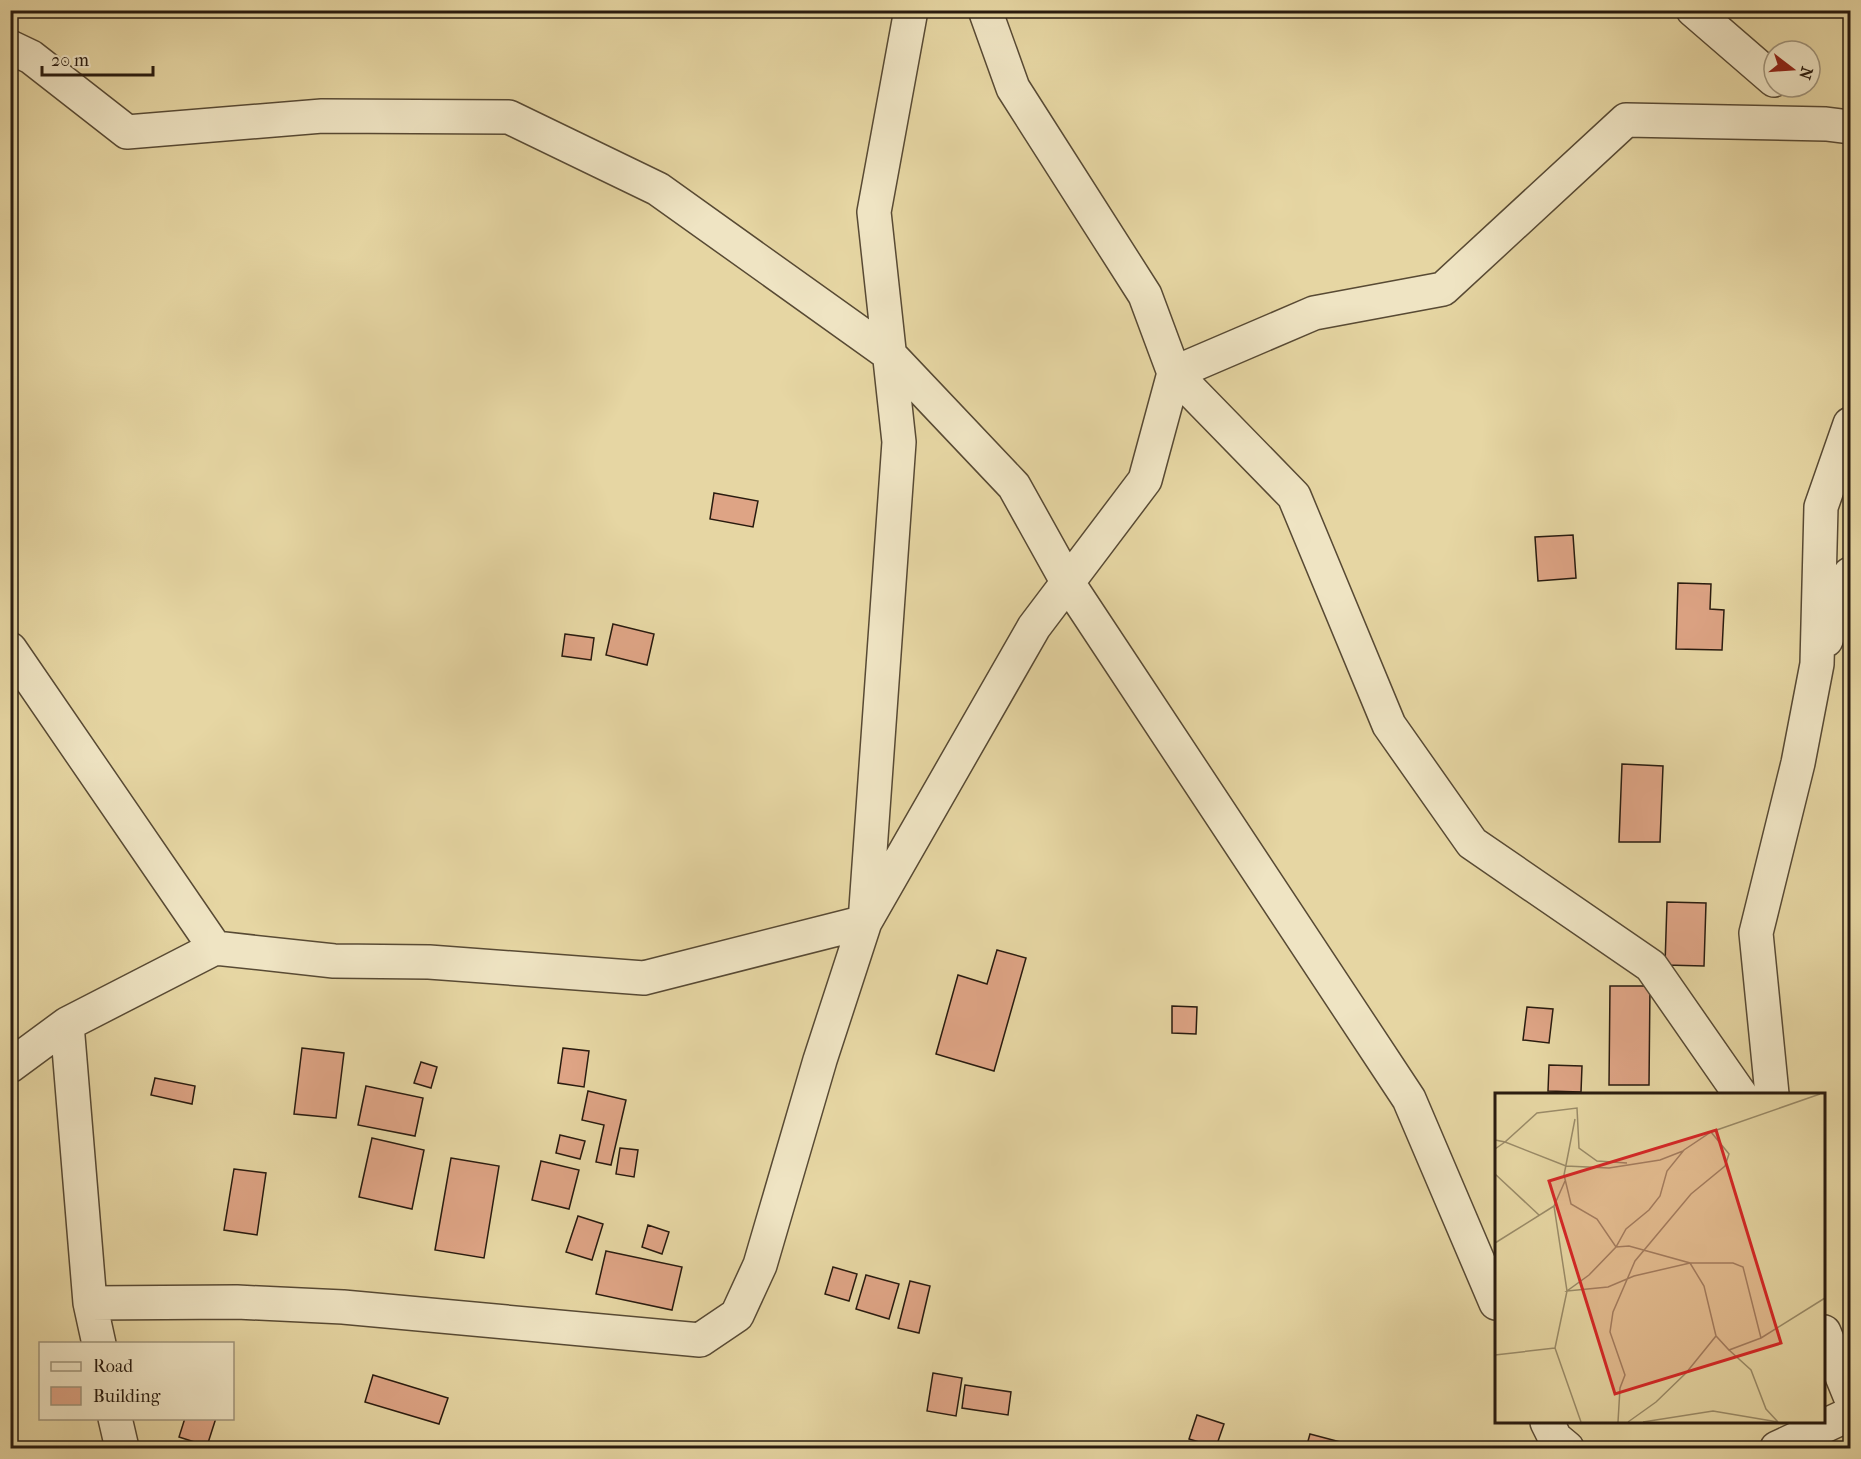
<svg xmlns="http://www.w3.org/2000/svg" width="1861" height="1459" font-family="'IM FELL French Canon',serif">
	<style>
		.building { fill: #dea485; stroke: #291b0f; stroke-width: 1.5 }
		.lines { fill: none; stroke-linecap: round; stroke-linejoin: round }
		.minor-casing { stroke: #584a34; stroke-width: 36 }
		.minor { stroke: #efe4c3; stroke-width: 33 }
		.inset-road { fill: none; stroke: #9a8b68; stroke-width: 1.5 }
		.view { fill: #d62828; fill-opacity: 0.15; stroke: #d62828; stroke-width: 3 }
		.inset-edge { fill: none; stroke: #291b0f; stroke-width: 3 }
	</style>
	<rect width="100%" height="100%" fill="#e6d6a3"/>
	<filter id="stains"><feTurbulence type="fractalNoise" baseFrequency=".00333" numOctaves="4"/><feColorMatrix values="0 0 0 0 .2 0 0 0 0 .09 0 0 0 0 .02 0 0 0 .5 -.17"/></filter>
	<radialGradient id="worn" r=".72"><stop offset=".6" stop-color="#630" stop-opacity="0"/><stop offset="1" stop-color="#630" stop-opacity=".3"/></radialGradient>
	<path class="building" d="M714,493L758,501L753,527L710,519Z
		M1573,535L1576,578L1538,581L1535,537Z
		M1678,583L1711,584L1710,609L1724,610L1722,650L1676,649Z
		M613,624L654,634L647,665L606,655Z
		M565,634L594,638L591,660L562,656Z
		M1622,764L1663,766L1660,842H1619Z
		M1667,902L1706,903L1704,966L1665,965Z
		M997,950L1026,958L994,1071L936,1054L958,975L987,984Z
		M1610,986H1650L1649,1085H1609Z
		M1172,1006L1197,1007L1196,1034L1172,1033Z
		M1527,1007L1553,1009L1549,1043L1523,1040Z
		M302,1048L344,1053L336,1118L294,1114Z
		M563,1048L589,1051L584,1087L558,1083Z
		M421,1062L437,1067L431,1088L414,1083Z
		M1549,1065L1582,1066L1581,1092L1548,1091Z
		M155,1078L195,1086L192,1104L151,1095Z
		M366,1086L423,1098L415,1136L358,1125Z
		M588,1091L626,1100L611,1165L596,1162L604,1125L582,1120Z
		M560,1135L585,1141L580,1159L556,1153Z
		M372,1138L424,1150L412,1209L359,1197Z
		M620,1148L638,1150L634,1177L616,1174Z
		M451,1158L499,1166L484,1258L435,1250Z
		M541,1161L579,1170L569,1209L532,1200Z
		M234,1169L266,1173L257,1235L224,1230Z
		M578,1216L603,1224L592,1260L566,1252Z
		M648,1225L669,1232L662,1254L642,1247Z
		M606,1251L682,1267L672,1310L596,1294Z
		M833,1267L857,1274L849,1301L825,1294Z
		M866,1275L899,1284L889,1319L856,1309Z
		M910,1281L930,1286L919,1333L898,1328Z
		M933,1373L962,1378L956,1416L927,1411Z
		M373,1375L448,1398L439,1424L365,1402Z
		M965,1385L1011,1392L1008,1415L962,1408Z
		M1197,1415L1224,1424L1216,1447L1189,1439Z
		M185,1418H216L207,1446L179,1437Z
		M1310,1434L1363,1448H1306Z"/>
	<g class="lines">
		<defs>
			<path id="minor" d="M985,10L1013,88L1145,295L1174,373L1294,496L1389,725L1472,843L1651,966L1740,1094
				M1693,10L1774,80
				M10,47L31,57L127,132L322,116L509,117L658,189L889,354L1014,486L1068,583L1409,1099L1496,1303
				M1826,640L1850,574
				M10,649L215,948L67,1024L90,1303L237,1302L343,1307L700,1340L737,1315L760,1265L820,1060L865,922L899,442L874,212L911,10
				M215,948L334,961L429,962L644,978L865,922L1034,627L1145,480L1174,373L1314,313L1443,289L1626,120L1826,124L1850,127
				M10,1066L67,1024
				M1772,1094L1756,933L1798,763L1817,664L1821,507L1850,424
				M90,1303L99,1344
				M1824,1332L1850,1396
				M115,1418L122,1448
				M1547,1422L1555,1438L1567,1448
				M1777,1448L1850,1414"/>
		</defs>
		<use href="#minor" class="minor-casing"/>
		<use href="#minor" class="minor"/>
	</g>
	<g transform="translate(1495 1093)">
		<rect width="330" height="330" fill="#e6d6a3"/>
		<path class="inset-road" d="M80,26L69,82L76,111L102,126L121,154L134,153L195,170L209,193L221,243M0,47L10,49L0,56M132,70L102,68L84,55L82,15L42,20L10,49L71,73L114,75L165,67L188,58M0,81L44,122M70,88L59,113L72,198L60,255L86,329M0,150L59,113M266,245L330,205M234,257L256,277L271,316L283,329M0,262L60,255M123,329L125,295L130,282L115,239L118,219L140,168L196,101L230,73L234,61L216,39M133,329L161,309L191,280L221,243L234,257L266,245L248,174L238,170H195L139,183L113,194L72,198L94,182L121,154L131,136L154,117L165,103L172,78L189,57L216,39L325,1M148,329L218,318L283,329"/>
		<path class="view" d="M221,37L286,250L120,301L54,88Z"/>
		<rect width="330" height="330" class="inset-edge"/>
	</g>
	<rect width="1861" height="1459" fill="none" stroke="#e6d6a3" stroke-width="36"/>
	<rect x="12" y="12" width="1837" height="1435" fill="none" stroke="#291b0f" stroke-width="3"/>
	<rect x="18" y="18" width="1825" height="1423" fill="none" stroke="#291b0f" stroke-width="1.5"/>
	<rect x="39" y="1342" width="195" height="78" fill="#efe4c3" stroke="#a0947b" stroke-width="1.5"/>
	<rect x="51" y="1362" width="30" height="9" fill="#efe4c3" stroke="#a0947b" stroke-width="1.5"/>
	<text x="93" y="1372" font-size="18" fill="#291b0f">Road</text>
	<rect x="51" y="1387" width="30" height="18" fill="#dea485" stroke="#a0947b" stroke-width="1.5"/>
	<text x="93" y="1402" font-size="18" fill="#291b0f">Building</text>
	<g transform="translate(1792 69) rotate(107)"><circle r="28" fill="#efe4c3" stroke="#a0947b" stroke-width="1.5"/>
	<path d="M0-4.5L10 22L0 15L-10 22Z" fill="#8f2418"/>
	<text y="-9" font-size="16" font-weight="bold" text-anchor="middle" fill="#291b0f">N</text>
	</g>
	<path d="M42 66v9h111v-9" fill="none" stroke="#291b0f" stroke-width="3"/>
	<text x="51" y="66" font-size="18" fill="#291b0f" stroke="#efe4c3" stroke-width="4.5" paint-order="stroke">20 m</text>
	<rect width="100%" height="100%" filter="url(#stains)"/>
	<rect width="100%" height="100%" fill="url(#worn)"/>
</svg>
